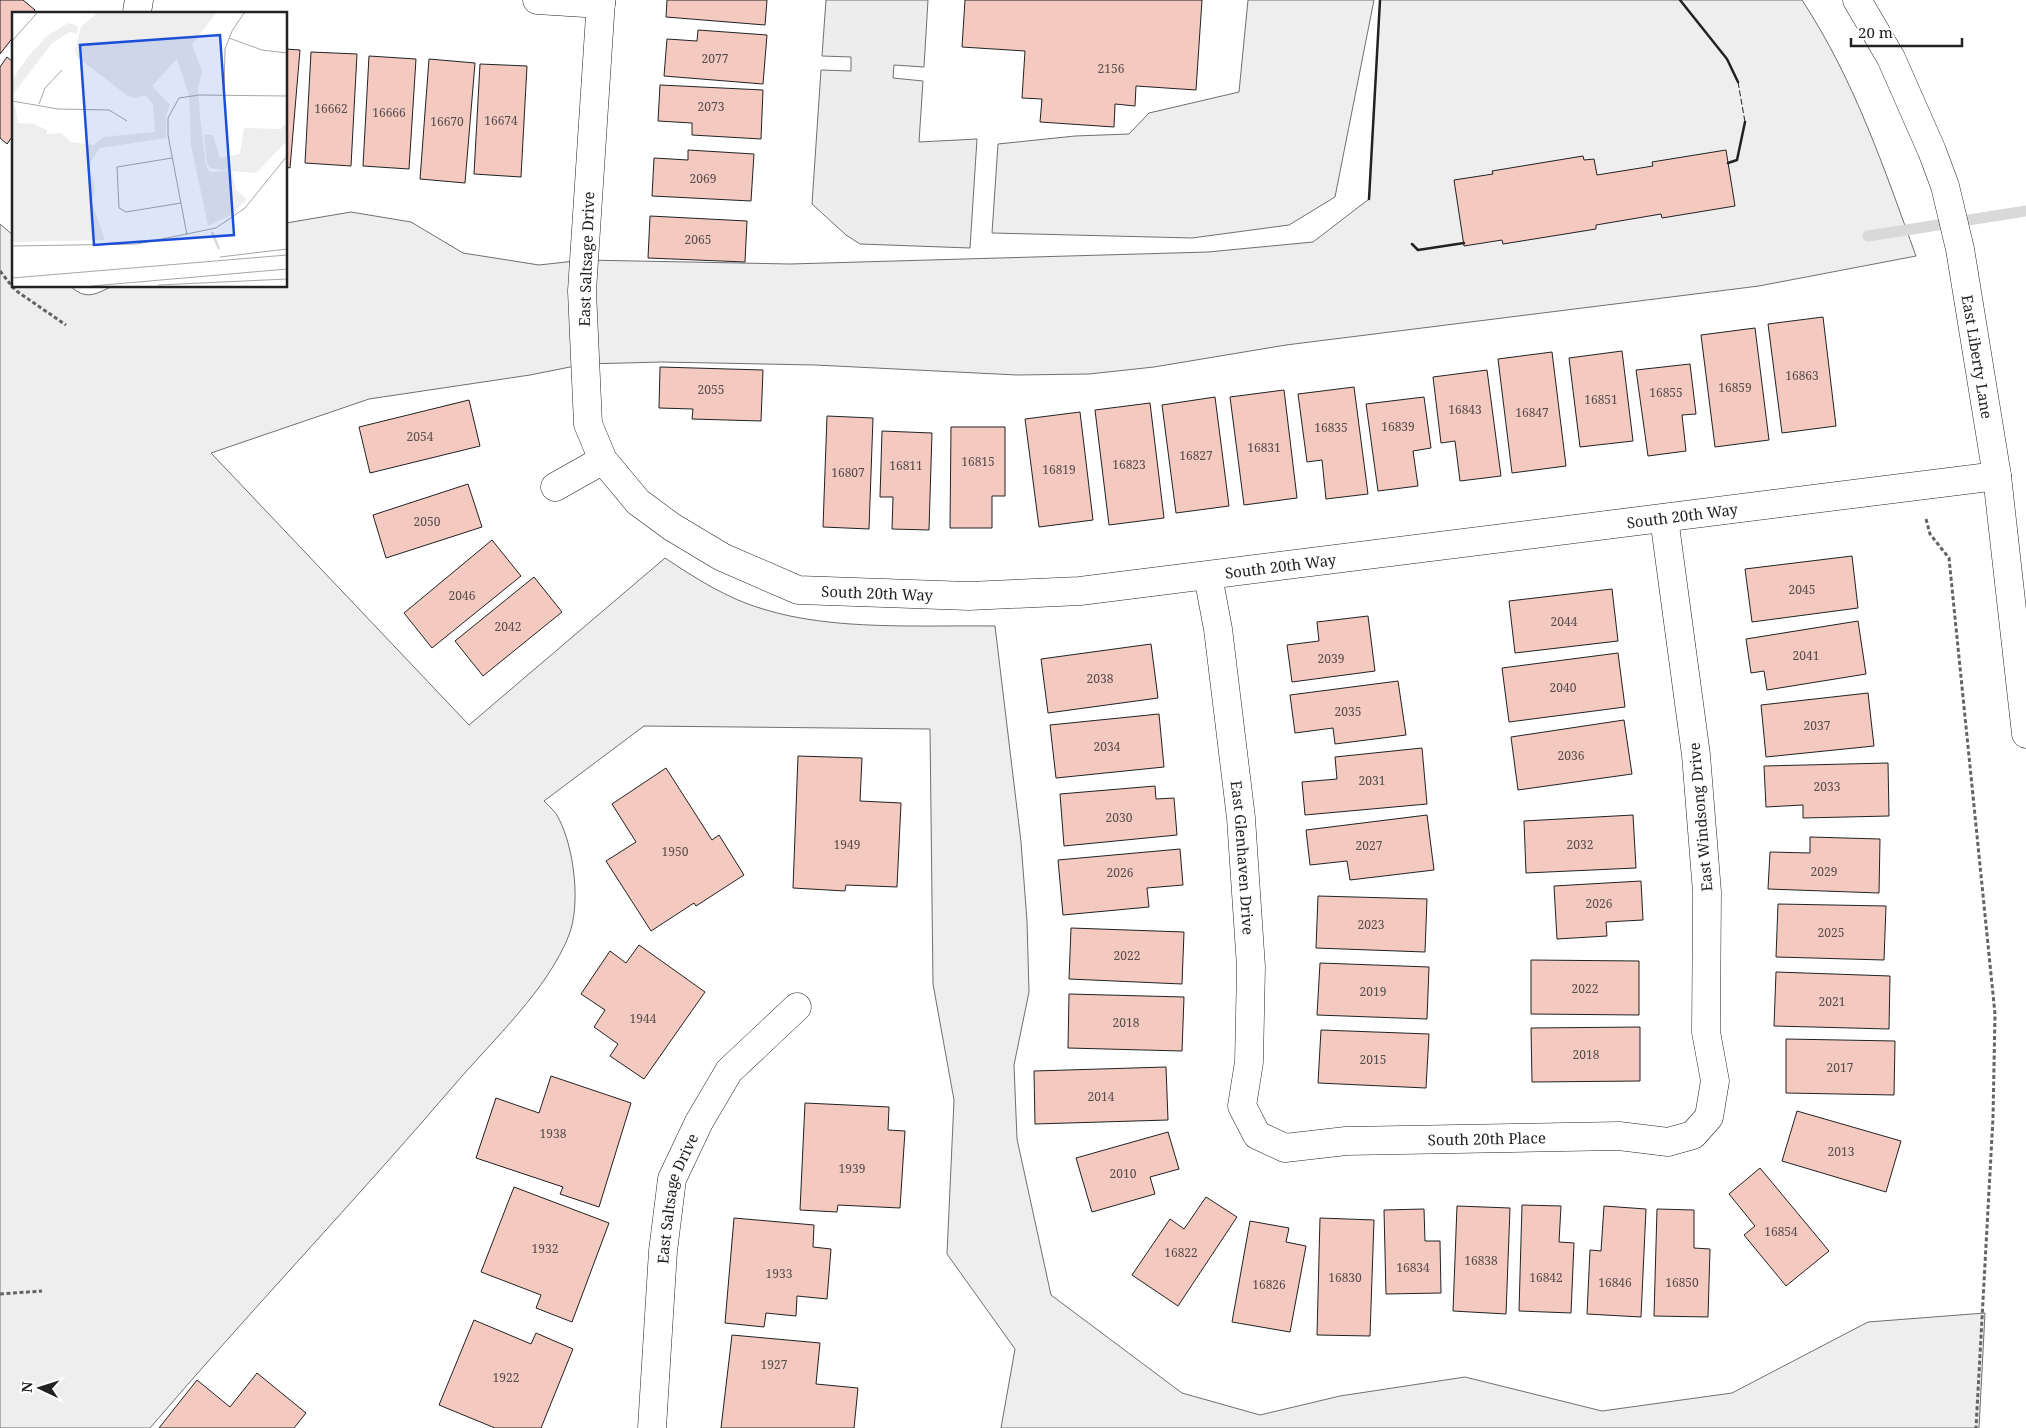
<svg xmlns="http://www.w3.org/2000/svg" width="2026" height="1428" font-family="'Noto Serif',serif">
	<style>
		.green { fill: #eee; stroke: #6f6f6f }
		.parking { fill: #ededed; stroke: #6f6f6f }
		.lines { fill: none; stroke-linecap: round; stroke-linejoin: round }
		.stream { stroke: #d9d9d9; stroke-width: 11 }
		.building { fill: #f3c9c0; stroke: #222 }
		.street-casing { stroke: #222; stroke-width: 29 }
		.secondary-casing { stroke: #222; stroke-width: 29 }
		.path { stroke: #646464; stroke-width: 3; stroke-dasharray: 4 2.5; stroke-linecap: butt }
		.street { stroke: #fff; stroke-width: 28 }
		.secondary { stroke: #fff; stroke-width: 28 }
		.fence { stroke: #222; stroke-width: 1; stroke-dasharray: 6 2.5; stroke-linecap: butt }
		.wall { stroke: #222; stroke-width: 2.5 }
		.labels { text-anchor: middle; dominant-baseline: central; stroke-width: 4; stroke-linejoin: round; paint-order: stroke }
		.number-label { font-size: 12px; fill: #564c4a }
		.street-label { font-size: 15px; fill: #222; stroke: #fff }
		.inset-river { fill: none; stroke: #d9d9d9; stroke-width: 2.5 }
		.inset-road { fill: none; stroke: #a7a7a7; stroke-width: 1 }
		.view { fill: #1d4ed8; fill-opacity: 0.15; stroke: #1d4ed8; stroke-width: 2.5 }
		.inset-edge { fill: none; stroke: #222; stroke-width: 2.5 }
	</style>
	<rect width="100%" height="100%" fill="#fff"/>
	<path class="green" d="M1248,0H1374L1335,197L1289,225L1192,238L992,233L998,144L1075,136L1129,134L1149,113L1239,92Z
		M1380,0H1802C1854,79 1884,168 1916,256L1759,286L1286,345L1154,367L1089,374L1017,375L815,365L662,362L585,364L530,375L369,399L211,453L469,725L665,558C695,578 728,599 763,609C833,631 922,625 995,626L1021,842L1027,921L1029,992L1014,1065L1017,1139L1051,1295L1182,1393L1260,1415L1340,1396L1465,1377L1602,1411L1732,1393L1868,1322L1985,1313L1979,1428H1001L1015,1349L947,1254L954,1100L933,984L930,729L644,726L544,801C549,806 556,812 559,819C574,848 581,904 569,935C548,989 493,1040 456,1083C356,1200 250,1311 150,1428H0V224L14,236V286H70C87,301 95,294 113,286H286V223L351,212L411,222L463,253L539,265L584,260L790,264L1208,252L1313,242L1369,199Z"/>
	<path class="parking" d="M826,0H928L924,67L894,65L893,78L923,81L919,142L977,139L970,248L860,244L846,235L812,204L821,70L851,71V57L822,56Z"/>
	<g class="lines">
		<path class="stream" d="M1868,236L2026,211"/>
	</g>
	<path class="building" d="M0,0H23L35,10L31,14H14V36L0,54Z
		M667,0H767L765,25L666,17Z
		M965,0H1202L1196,90L1136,86L1135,106L1115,104L1114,127L1040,122L1042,99L1022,98L1025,51L962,47Z
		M698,30L767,35L763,84L664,76L667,39L697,41Z
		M286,49L300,50L290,168L286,167Z
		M311,52L357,54L351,166L305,163Z
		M369,56L416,59L409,169L363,166Z
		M7,57L14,63V134L7,144L0,138V67Z
		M429,59L475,63L465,183L420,179Z
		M480,64L527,66L521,177L474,174Z
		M660,85L763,90L761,139L692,135V123L658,121Z
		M688,150L754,154L751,201L652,196L654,158L688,160Z
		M1726,150L1735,206L1662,218L1661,214L1596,225V229L1503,244L1502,240L1464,246L1454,180L1493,174L1492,171L1583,156L1584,160L1594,159L1597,175L1653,166L1652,162Z
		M650,216L747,221L745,262L648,258Z
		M1823,317L1836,426L1782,433L1768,324Z
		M1755,328L1769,440L1715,447L1701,335Z
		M1622,351L1633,441L1580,447L1569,358Z
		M1552,352L1566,466L1512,473L1498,359Z
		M1690,364L1696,414L1682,415L1686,451L1648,456L1636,370Z
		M660,367L763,370L761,421L692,419L693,409L659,408Z
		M1487,370L1501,476L1460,481L1455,441L1441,443L1433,377Z
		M1354,387L1368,494L1326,499L1322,460L1307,462L1298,394Z
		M1284,390L1297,498L1244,505L1230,397Z
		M1215,397L1229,506L1176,513L1162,405Z
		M1424,397L1431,448L1413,451L1418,486L1378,491L1366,404Z
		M469,400L480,446L370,473L359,427Z
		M1150,403L1164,518L1109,525L1095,410Z
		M1080,412L1093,520L1039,527L1025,419Z
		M827,416L873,418L869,529L823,527Z
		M951,427H1005V496H992V528H950Z
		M882,431L932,433L929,530L892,529L893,497H880Z
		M468,484L482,527L386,558L373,515Z
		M492,540L521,576L432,648L404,613Z
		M1852,556L1858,608L1752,622L1745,569Z
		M534,577L562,612L483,676L455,641Z
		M1612,589L1618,641L1515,653L1509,601Z
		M1368,616L1375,671L1292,682L1287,645L1319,641L1317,622Z
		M1858,621L1866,674L1767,690L1764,671L1751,673L1746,639Z
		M1151,644L1158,698L1048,713L1041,659Z
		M1618,653L1625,707L1509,722L1502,668Z
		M1398,681L1406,735L1335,744L1333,728L1295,733L1290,695Z
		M1868,693L1874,746L1766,757L1761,705Z
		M1159,714L1164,767L1056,778L1050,725Z
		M1624,720L1632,774L1518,790L1511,737Z
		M1422,748L1427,804L1305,815L1302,782L1337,779L1335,757Z
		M798,756L862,758L860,801L901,803L897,887L846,885L845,891L793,888Z
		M1888,763L1889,816L1803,818V805L1766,807L1764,766Z
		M666,768L712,840L719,835L744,875L696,906L694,903L651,931L606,861L636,842L612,804Z
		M1155,786L1156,799L1174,798L1177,835L1064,846L1060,794Z
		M1427,815L1434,870L1350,880L1347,861L1310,865L1306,830Z
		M1633,815L1636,868L1526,873L1524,821Z
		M1810,837L1880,839L1879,893L1768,889L1770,852L1810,853Z
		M1180,849L1183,885L1147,888L1149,907L1063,915L1058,860Z
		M1641,881L1643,920L1606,922L1607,936L1557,939L1554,886Z
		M1318,896L1427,899L1425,952L1316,948Z
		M1778,904L1886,906L1884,960L1776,957Z
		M1071,928L1184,932L1182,984L1069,979Z
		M639,945L705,992L644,1079L610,1056L618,1044L594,1027L605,1010L581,994L610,951L626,963Z
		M1531,960L1639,961V1015L1531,1014Z
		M1320,963L1429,967L1427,1019L1317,1015Z
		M1776,972L1890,976L1889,1029L1774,1026Z
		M1069,994L1184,997L1182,1051L1068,1048Z
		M1640,1027V1081L1532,1082L1531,1028Z
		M1321,1030L1429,1034L1426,1088L1318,1083Z
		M1786,1039L1895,1041L1894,1095L1786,1093Z
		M1166,1067L1168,1120L1035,1124L1034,1071Z
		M551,1076L631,1103L599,1207L560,1194L563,1187L476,1158L496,1098L539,1113Z
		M805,1103L889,1107L888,1130L905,1131L900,1208L838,1205L837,1212L800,1210Z
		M1797,1111L1901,1141L1886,1192L1782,1161Z
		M1168,1132L1179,1169L1150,1177L1155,1194L1092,1212L1076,1158Z
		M1760,1168L1829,1251L1786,1286L1744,1235L1755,1226L1729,1194Z
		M514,1187L609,1223L572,1322L536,1308L541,1295L481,1272Z
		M1206,1197L1237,1217L1178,1306L1132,1275L1170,1219L1184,1229Z
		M1522,1205L1561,1206L1559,1242L1574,1243L1571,1313L1519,1311Z
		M1457,1206L1510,1208L1506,1314L1453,1311Z
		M1604,1206L1646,1209L1641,1317L1587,1314L1590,1250L1601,1251Z
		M1424,1209L1425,1241H1440L1441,1293L1386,1294L1384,1210Z
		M1657,1209L1694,1210V1248L1710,1249L1708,1317L1654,1316Z
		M734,1218L814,1225L813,1247L831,1249L827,1299L797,1296L796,1316L766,1313L764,1327L725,1323Z
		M1320,1218L1374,1220L1370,1336L1317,1335Z
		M1250,1221L1289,1228L1286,1242L1306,1246L1290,1332L1232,1322Z
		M474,1320L531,1344L536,1333L573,1349L541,1428H495L439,1405Z
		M732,1335L820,1343L816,1384L858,1388L854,1428H721Z
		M257,1373L306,1413L294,1428H159L197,1380L230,1407Z"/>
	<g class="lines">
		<defs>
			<g id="street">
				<path d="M537,0L601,4"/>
				<path id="s1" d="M601,0L582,291L588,424L603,460L638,502L672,527L722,557L798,590L969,596L1080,591L1997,476"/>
				<path d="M137,12L139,0"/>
				<path d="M555,487L603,460"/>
				<path id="s2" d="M1208,576L1218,629L1241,818L1251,967L1249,1062L1242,1106L1257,1135L1285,1148L1346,1141L1619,1136L1668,1142L1693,1135L1709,1117L1715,1081L1706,1032L1707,892L1696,755L1664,518"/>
				<path id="s3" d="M652,1428L663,1251L672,1179L699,1122L729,1071L797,1007"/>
			</g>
			<g id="secondary">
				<path id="s4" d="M1857,0L1891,58L1932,151L1945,186L1960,249L1997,476L2026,734"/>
			</g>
		</defs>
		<use href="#street" class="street-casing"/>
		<use href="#secondary" class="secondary-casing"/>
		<path class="path" d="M0,271L15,290L66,325
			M1926,519L1930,534L1949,558L1995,1014L1993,1118L1976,1428
			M0,1294L42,1291"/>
		<use href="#street" class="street"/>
		<use href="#secondary" class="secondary"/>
		<path class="fence" d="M1738,82L1745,122"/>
		<path class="wall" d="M1680,0L1727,59L1738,82
			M1728,163L1737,160L1745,122
			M1369,199L1380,0
			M1412,244L1418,250L1464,243"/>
	</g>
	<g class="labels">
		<g class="number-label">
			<text x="715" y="58">2077</text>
			<text x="1111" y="68">2156</text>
			<text x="711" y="106">2073</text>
			<text x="331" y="108">16662</text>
			<text x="389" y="112">16666</text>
			<text x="501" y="120">16674</text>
			<text x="447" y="121">16670</text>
			<text x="703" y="178">2069</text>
			<text x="698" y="239">2065</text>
			<text x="1802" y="375">16863</text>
			<text x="1735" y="387">16859</text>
			<text x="711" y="389">2055</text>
			<text x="1666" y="392">16855</text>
			<text x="1601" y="399">16851</text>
			<text x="1465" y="409">16843</text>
			<text x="1532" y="412">16847</text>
			<text x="1398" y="426">16839</text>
			<text x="1331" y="427">16835</text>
			<text x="420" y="436">2054</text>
			<text x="1264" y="447">16831</text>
			<text x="1196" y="455">16827</text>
			<text x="978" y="461">16815</text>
			<text x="1129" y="464">16823</text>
			<text x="906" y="465">16811</text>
			<text x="1059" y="469">16819</text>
			<text x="848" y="472">16807</text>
			<text x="427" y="521">2050</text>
			<text x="1802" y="589">2045</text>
			<text x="462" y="595">2046</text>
			<text x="1564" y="621">2044</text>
			<text x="508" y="626">2042</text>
			<text x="1806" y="655">2041</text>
			<text x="1331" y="658">2039</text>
			<text x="1100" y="678">2038</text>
			<text x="1563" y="687">2040</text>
			<text x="1348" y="711">2035</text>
			<text x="1817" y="725">2037</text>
			<text x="1107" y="746">2034</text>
			<text x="1571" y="755">2036</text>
			<text x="1372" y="780">2031</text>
			<text x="1827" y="786">2033</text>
			<text x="1119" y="817">2030</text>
			<text x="847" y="844">1949</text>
			<text x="1580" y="844">2032</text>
			<text x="1369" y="845">2027</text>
			<text x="675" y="851">1950</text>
			<text x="1824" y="871">2029</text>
			<text x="1120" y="872">2026</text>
			<text x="1599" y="903">2026</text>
			<text x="1371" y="924">2023</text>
			<text x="1831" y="932">2025</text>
			<text x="1127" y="955">2022</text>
			<text x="1585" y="988">2022</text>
			<text x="1373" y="991">2019</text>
			<text x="1832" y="1001">2021</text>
			<text x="643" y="1018">1944</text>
			<text x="1126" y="1022">2018</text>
			<text x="1586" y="1054">2018</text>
			<text x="1373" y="1059">2015</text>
			<text x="1840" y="1067">2017</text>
			<text x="1101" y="1096">2014</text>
			<text x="553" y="1133">1938</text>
			<text x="1841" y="1151">2013</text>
			<text x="852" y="1168">1939</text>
			<text x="1123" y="1173">2010</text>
			<text x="1781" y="1231">16854</text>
			<text x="545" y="1248">1932</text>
			<text x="1181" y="1252">16822</text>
			<text x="1481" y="1260">16838</text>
			<text x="1413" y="1267">16834</text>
			<text x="779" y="1273">1933</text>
			<text x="1345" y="1277">16830</text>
			<text x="1546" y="1277">16842</text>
			<text x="1615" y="1282">16846</text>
			<text x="1682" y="1282">16850</text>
			<text x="1269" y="1284">16826</text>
			<text x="774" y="1364">1927</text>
			<text x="506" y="1377">1922</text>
		</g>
		<g class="street-label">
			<text transform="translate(586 259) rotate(-88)">East Saltsage Drive</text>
			<text stroke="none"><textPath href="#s4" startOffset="380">East Liberty Lane</textPath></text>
			<text stroke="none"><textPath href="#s1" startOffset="1591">South 20th Way</textPath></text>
			<text stroke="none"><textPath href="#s1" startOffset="1186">South 20th Way</textPath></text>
			<text stroke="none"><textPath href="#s1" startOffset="781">South 20th Way</textPath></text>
			<text transform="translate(1700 817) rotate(-95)">East Windsong Drive</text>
			<text stroke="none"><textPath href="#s2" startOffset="284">East Glenhaven Drive</textPath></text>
			<text stroke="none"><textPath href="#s2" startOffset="799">South 20th Place</textPath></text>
			<text stroke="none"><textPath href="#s3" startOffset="232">East Saltsage Drive</textPath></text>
		</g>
	</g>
	<g transform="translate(12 12)">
		<rect width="275" height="275" fill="#fff"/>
		<path d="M85,1H204L180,33L190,59L186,78L188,103L194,154L198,160L217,159L198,156L195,152L192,123H201L208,146L228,142L232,116L269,117L272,112L275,116V129L244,161L220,159L224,178L235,187L219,203L196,214L179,133L177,83L165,47L140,74L158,93L154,103V126L88,136L79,149L78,157L83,177L80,191L93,228L0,230V92H3L6,111L22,112L35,118V122L49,121L59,130L82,133L91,125L143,120L141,92L133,83L123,86L116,84L65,45L63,38L69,15ZM56,11L66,14L65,22L58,20L40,31L0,84V68L15,46L35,24Z" fill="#eee"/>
		<path class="inset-river" d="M200,220L207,237"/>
		<path class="inset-road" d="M217,26L250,38L275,41M0,29L25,1M212,82L213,37L220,19L232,1M167,86L156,106V123L175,223M167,86L187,83L275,84M0,89L46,97L97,98L115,109M27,92L33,76L50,58M160,146L105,155L107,196L114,200L169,191M0,234L125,232L204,216L233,196L275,144M208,245L275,237M0,266L275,243M146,273L275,267M80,274L275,257"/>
		<path class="view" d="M208,23L222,223L82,233L68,33Z"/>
		<rect width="275" height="275" class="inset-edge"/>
	</g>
	<g transform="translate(40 1388) rotate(274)" stroke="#ffffff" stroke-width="4" paint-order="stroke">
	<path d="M0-4L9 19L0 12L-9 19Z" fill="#222222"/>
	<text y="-8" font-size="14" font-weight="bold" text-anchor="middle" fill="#222222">N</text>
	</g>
	<path d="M1851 38v8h111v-8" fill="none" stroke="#222222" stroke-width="2.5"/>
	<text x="1858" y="38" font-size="15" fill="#222222" stroke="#ffffff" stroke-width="4" paint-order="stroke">20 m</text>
</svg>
